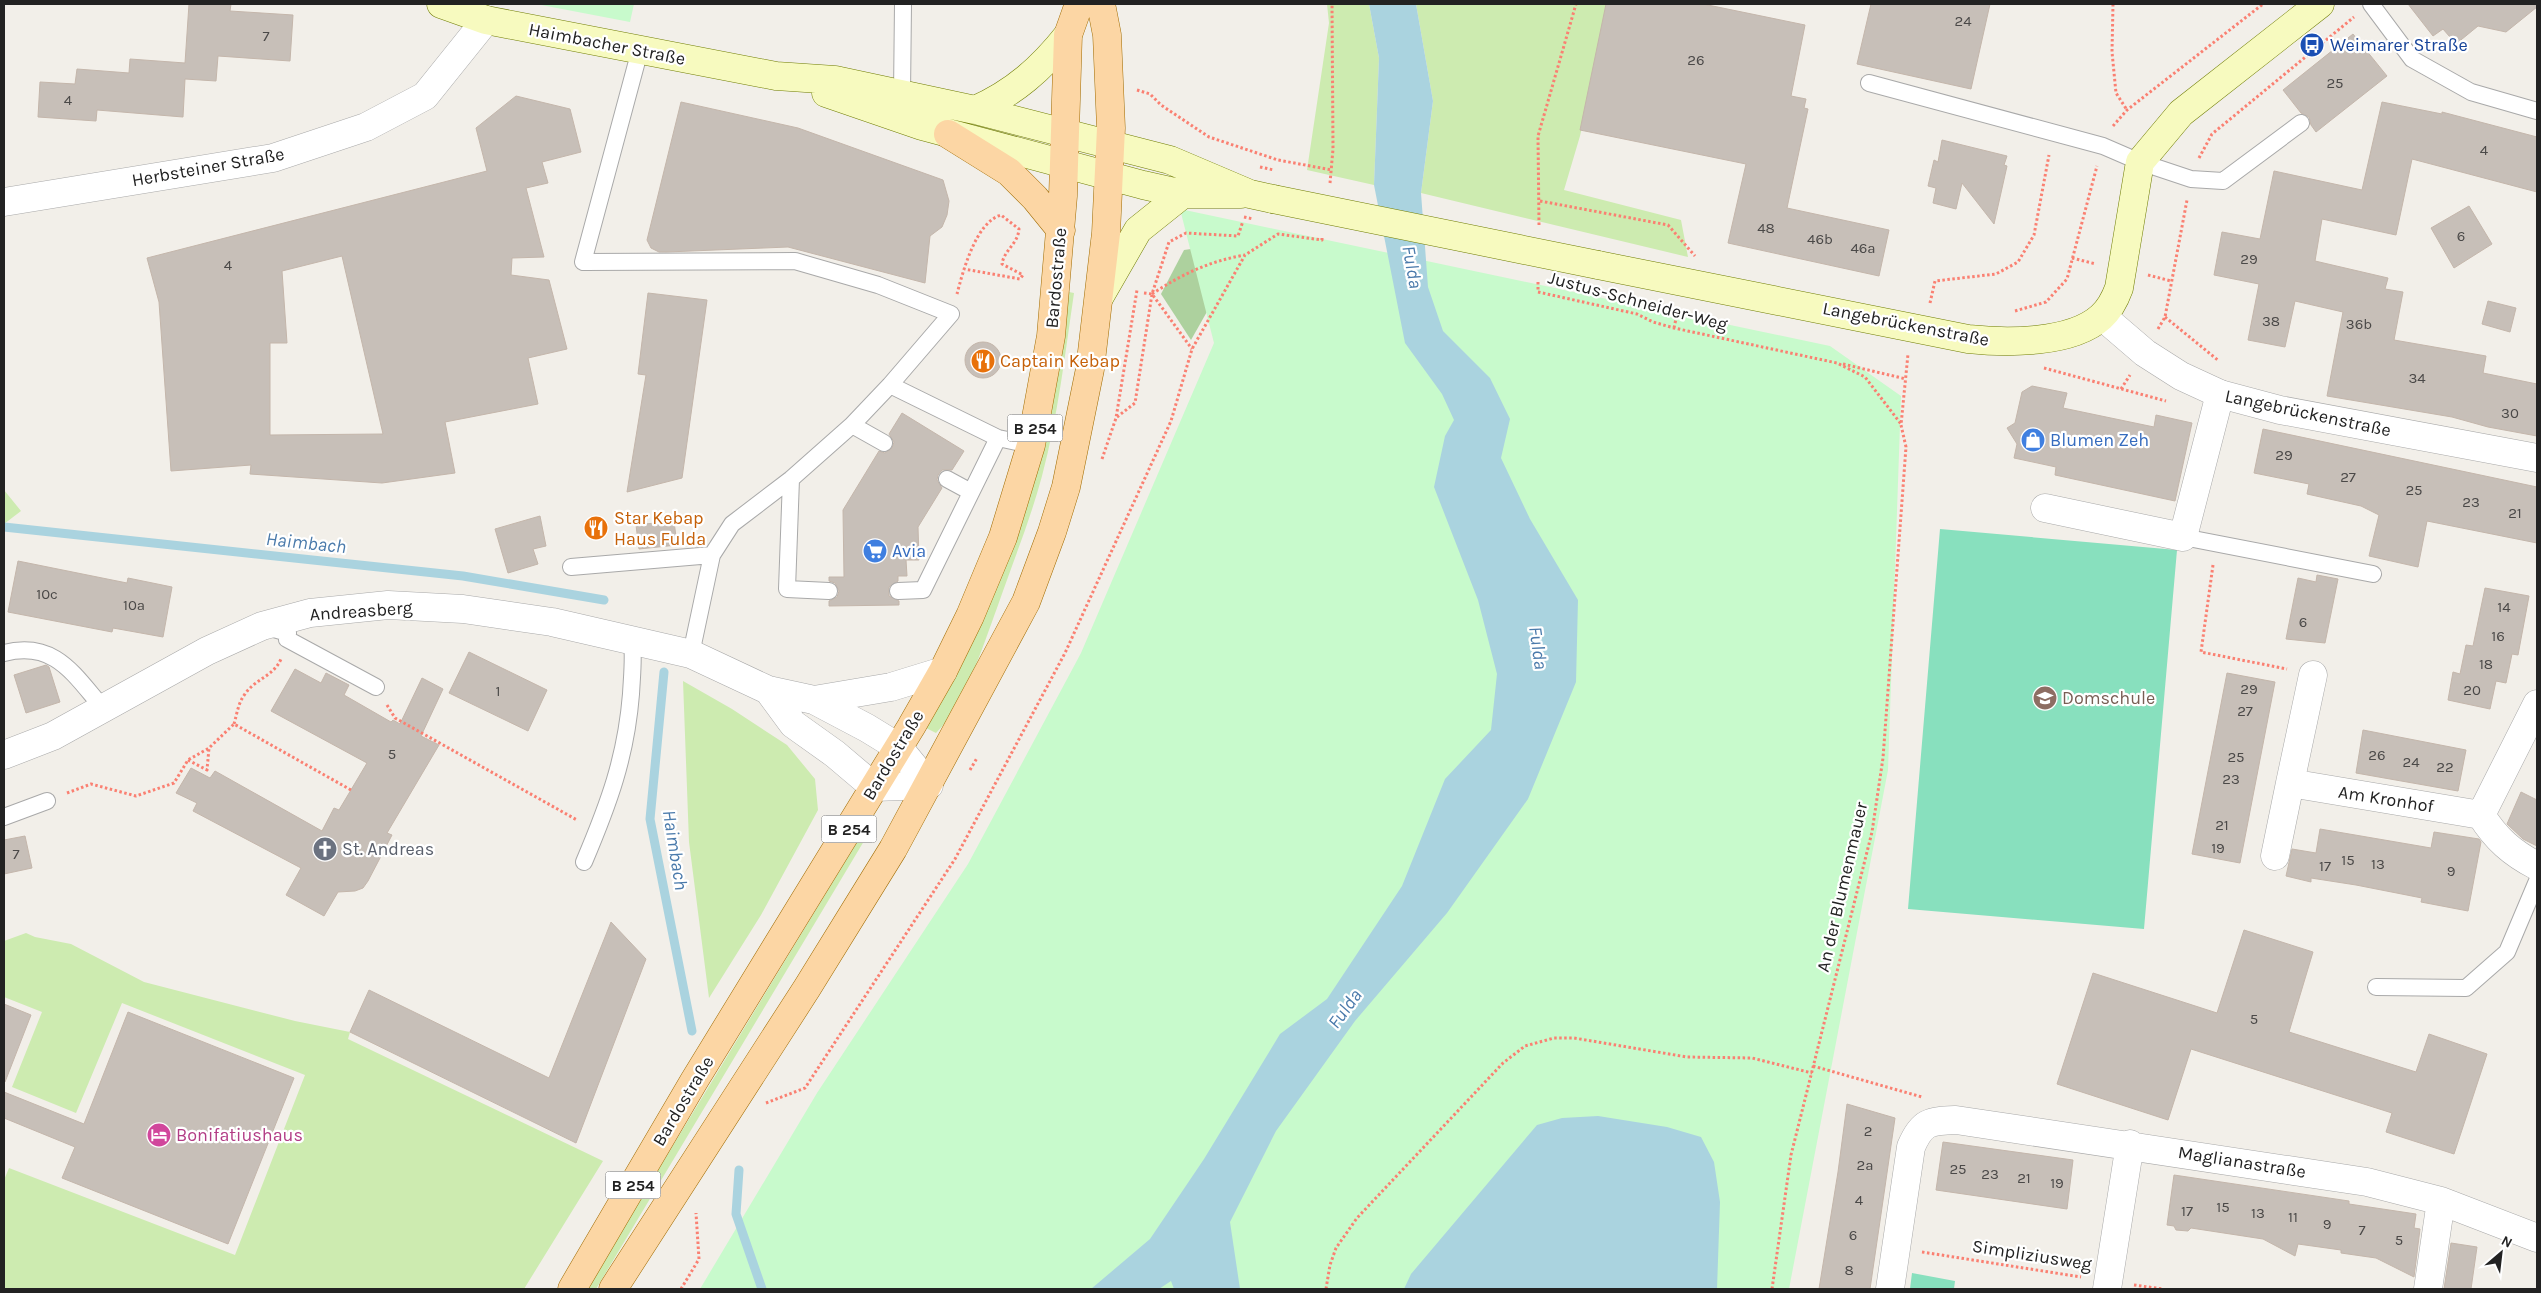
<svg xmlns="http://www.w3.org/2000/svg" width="2541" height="1293" font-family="Karla,sans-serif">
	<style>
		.grass { fill: #cdebb0 }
		.forest { fill: #add19e }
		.park { fill: #c8facc }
		.pitch { fill: #88e0be }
		.water { fill: #aad3df }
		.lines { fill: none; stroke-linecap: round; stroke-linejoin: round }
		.stream { stroke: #aad3df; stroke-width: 9 }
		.building { fill: #c7bfb8; stroke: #c4b6ab; fill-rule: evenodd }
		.service-casing { stroke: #a9a9a9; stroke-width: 18 }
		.minor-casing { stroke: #a9a9a9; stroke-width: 29 }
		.tertiary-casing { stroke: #a9a9a9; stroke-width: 29 }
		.secondary-casing { stroke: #707d05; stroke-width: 29 }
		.primary-casing { stroke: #a06b00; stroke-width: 29 }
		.path { stroke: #fa8072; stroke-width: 3; stroke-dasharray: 2.5 2.5; stroke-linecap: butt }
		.service { stroke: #fff; stroke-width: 16 }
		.minor { stroke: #fff; stroke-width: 28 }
		.tertiary { stroke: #fff; stroke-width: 28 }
		.secondary { stroke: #f7fabf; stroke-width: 28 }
		.primary { stroke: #fcd6a4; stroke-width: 28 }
		.secondary-bridge-casing { stroke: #707d05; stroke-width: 29; stroke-linecap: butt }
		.path-bridge { stroke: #fa8072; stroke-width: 3; stroke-dasharray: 2.5 2.5; stroke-linecap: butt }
		.secondary-bridge { stroke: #f7fabf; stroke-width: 28 }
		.labels { text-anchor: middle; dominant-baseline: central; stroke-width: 4.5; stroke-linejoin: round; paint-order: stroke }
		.number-label { font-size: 15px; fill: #4b4948 }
		.shield { fill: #fff; stroke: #646464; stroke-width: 1 }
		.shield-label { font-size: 16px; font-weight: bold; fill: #222 }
		.street-label { font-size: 18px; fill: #222; stroke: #fff }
		.transit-label { font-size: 18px; fill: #164399; stroke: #fff; text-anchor: start }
		.food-label { font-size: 18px; fill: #c56008; stroke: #fff; text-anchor: start }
		.shop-label { font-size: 18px; fill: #366cbe; stroke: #fff; text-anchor: start }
		.education-label { font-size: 18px; fill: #785e54; stroke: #fff; text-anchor: start }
		.worship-label { font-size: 18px; fill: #5b616d; stroke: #fff; text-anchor: start }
		.hotel-label { font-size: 18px; fill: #b23c85; stroke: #fff; text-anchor: start }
		.water-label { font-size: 19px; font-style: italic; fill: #4a7aab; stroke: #fff }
	</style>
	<rect width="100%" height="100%" fill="#f2efe9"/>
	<path class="grass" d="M1327,4H1369L1379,58L1374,185L1307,170L1329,23Z
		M1416,4H1610L1580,136L1564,190L1681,220L1688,257L1421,193L1433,101Z
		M1069,292L1074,293C1065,354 1058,416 1042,476C1030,521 1012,564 997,608C983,646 964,706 936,733L926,728L1007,563L1022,522L1048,434Z
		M4,490L21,511L4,524Z
		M683,681L732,709L787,745L815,779L818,810L761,915L709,998L689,842Z
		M865,829L870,831L596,1289H586Z
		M26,933L35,937L71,944L144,982L295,1021L350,1032L348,1039L603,1161L524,1289H4V1180L9,1168L235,1255L305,1075L122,1003L76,1113L12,1087L42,1012L4,997V941Z"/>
	<path class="forest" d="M1205,247L1234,264L1191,340L1161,294L1184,250Z"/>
	<path class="park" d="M536,4H634L630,22Z
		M1180,209L1830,346L1901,396L1888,770L1789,1289H700L817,1093L968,864L1081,653L1214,343Z"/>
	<path class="pitch" d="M1940,529L2177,550L2144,929L1908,909Z
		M1912,1273L1955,1281L1954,1289H1910Z"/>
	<path class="water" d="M1369,4H1416L1433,101L1421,193L1428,287L1443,331L1490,378L1510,419L1501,458L1530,519L1578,600L1576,682L1528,799L1447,913L1355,1021L1276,1131L1230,1222L1240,1289H1174L1171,1281L1159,1289H1091L1150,1239L1204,1159L1280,1034L1327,999L1402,886L1445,779L1491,730L1497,674L1478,600L1434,487L1445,436L1454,420L1442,394L1405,343L1374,185L1379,58Z
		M1598,1116L1667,1127L1701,1137L1714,1162L1720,1202L1717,1289H1404L1411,1274L1537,1125L1562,1118Z"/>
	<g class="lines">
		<path class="stream" d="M4,527L463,576L604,600
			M664,672L650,819L692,1031
			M739,1170L736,1214L762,1289"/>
	</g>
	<path class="building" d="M189,4H231L230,11L293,15L290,61L218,56L216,81L185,79L183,117L97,110L96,121L38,117L40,82L75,84L77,69L129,73L130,59L185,63Z
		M1606,4H1703L1805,25L1791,96L1806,99L1804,108L1808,109L1787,208L1889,230L1879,276L1728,243L1746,164L1580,130Z
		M1871,4H1990L1971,89L1857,64Z
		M2408,4H2537V7L2506,32L2478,26L2456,44L2443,29L2433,36Z
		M2353,34L2387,76L2316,132L2311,125L2309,117L2301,113L2283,90Z
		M516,96L570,109L581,152L542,162L548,183L526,188L544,257L512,258L511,275L549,280L567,349L528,358L538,404L445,422L455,473L382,483L250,474L251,465L171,471L159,302L147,258L487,171L476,128ZM342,256L383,434L270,435V343H287L282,271Z
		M681,102L798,128L943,180L949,201L947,215L942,227L930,236L925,283L788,247L667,252H659L651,248L647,240Z
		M2382,102L2442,114V112L2537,137V192L2412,159L2396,235L2322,219L2315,261L2388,278L2385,289L2403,292L2394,340L2486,356L2483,373L2537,384V436L2488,427L2452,417L2327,396L2343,312L2295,301L2285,347L2248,340L2259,284L2214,275L2222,232L2260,239L2274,171L2362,190Z
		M1942,140L2007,156L2004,165L2007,166L1994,224L1962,183L1956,209L1933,203L1936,188L1928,186L1934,160L1938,162Z
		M2469,206L2492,244L2454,268L2431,228Z
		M648,293L707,300L682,478L627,492L646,375L638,374Z
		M2488,301L2516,308L2510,332L2482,324Z
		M965 360a18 18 0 1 1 36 0a18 18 0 1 1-36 0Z
		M2032,386L2067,393L2063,408L2154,427L2156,415L2192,423L2175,501L2055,475L2056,467L2014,458L2017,444L2007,428L2015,423L2022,392Z
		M902,413L964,451L952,470H942L938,475L937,480L942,488L918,527L919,560H906L907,576H898V581L889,587V596L899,601V605L829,606V601L837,597L839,591L835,583L829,581V577H844L843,510L879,451L885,453L892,448L894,442L889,434Z
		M2263,429L2537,487V543L2427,521L2418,567L2369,556L2379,515L2361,506L2307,494L2309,484L2254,473Z
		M540,516L546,546L533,549L538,564L508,573L495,529Z
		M674,521L677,545L639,549L636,525Z
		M18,561L127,583L128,578L172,587L163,637L113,628L112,632L8,612Z
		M2317,575L2338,579L2325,643L2286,639L2298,578L2316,582Z
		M2485,588L2529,596L2518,655L2512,654L2506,683L2496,681L2490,709L2448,700L2453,672L2460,674L2466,645L2473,646Z
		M469,652L547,690L528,731L449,693Z
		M46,665L49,667L60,702L26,713L14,675Z
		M295,669L321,683L326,673L349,685L344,695L391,722L393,720L400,724L422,678L443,689L421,736L439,745L387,833L392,835L368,881L363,888L355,891L338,892L324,916L286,895L301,868L193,811L197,803L176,793L191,768L210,778L215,771L322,831L334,808L339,810L367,763L271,711Z
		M2227,673L2275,682L2240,863L2192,854Z
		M2363,730L2466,750L2458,791L2356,773Z
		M2521,792L2537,800V846L2523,839L2507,824Z
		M2320,829L2431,848L2434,832L2479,839L2481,842L2468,911L2421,902L2422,898L2356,885L2311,878V882L2286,876L2292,849L2316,853Z
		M25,836L32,868L4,874V840Z
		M611,922L646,959L576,1143L350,1032L369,990L549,1078Z
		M2244,930L2313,952L2289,1032L2416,1072L2429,1034L2487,1054L2454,1154L2386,1132L2392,1113L2191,1049L2168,1120L2057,1084L2093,973L2217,1013Z
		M4,1004L31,1015L5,1082L4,1081Z
		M128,1012L294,1078L228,1244L62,1178L75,1147L4,1118V1092L84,1124Z
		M1847,1104L1895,1118L1880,1221L1870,1289H1819L1838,1172Z
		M1943,1142L2073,1160L2067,1209L1936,1190Z
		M2174,1175L2349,1201V1204L2416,1214L2414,1228L2420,1229L2414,1277L2376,1258L2341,1253V1250L2298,1244L2295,1256L2263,1239L2191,1228L2188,1231L2176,1230L2174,1226L2167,1225Z
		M2451,1243L2477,1247L2471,1289H2444Z"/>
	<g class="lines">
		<defs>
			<path id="service" d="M2371,4L2412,59L2471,92L2537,111
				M640,50L583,262L795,261L878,285L951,314L890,385L852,425L791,479L732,524L712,555L691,654
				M1869,83L2103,146L2140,162L2191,179L2223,181L2301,123
				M902,94L903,4
				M890,385L998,438L1031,445
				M852,425L884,443
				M791,479L787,589L829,591
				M947,479L971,492
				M2183,537L2373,574
				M571,567L712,555
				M898,591L923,590L998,438
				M267,627L288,633L287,639L376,687
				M4,653C55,640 74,675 103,708
				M4,817L47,801
				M584,862C609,803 626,757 631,694C632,675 634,658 632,640
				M2376,987L2466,988L2507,952L2537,881"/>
			<path id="minor" d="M4,202L273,158L366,127L425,96L486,20
				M2045,508L2183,537L2220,394
				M2313,675L2290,783L2481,815
				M768,690L793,724L835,754L874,787L929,785
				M814,700L891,687L943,671
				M4,755L53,736L207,651L262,626L310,613L388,605L463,609L552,622L691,654L768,690L814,700L867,728L898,747L929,785
				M2481,815L2537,704
				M2481,815C2496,839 2512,853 2537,866
				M2275,856L2290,783
				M1890,1289L1911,1147C1922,1121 1930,1121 1956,1120L2367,1182L2441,1201L2537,1238
				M2107,1289L2130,1144
				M2428,1289L2441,1201"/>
			<path id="tertiary" d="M2103,317L2145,353L2181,376L2220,394L2280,410L2537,458"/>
			<path id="secondary" d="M441,4L486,20L776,76L835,80L975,110L1170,160L1250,194L1273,199
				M826,93L922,126L1143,185L1183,194H1241
				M975,110C1014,93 1042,68 1068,35
				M1598,265L1968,339C2006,343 2071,344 2101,317C2110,309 2115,299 2119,288L2140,162L2181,113L2320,4
				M1100,296L1138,230L1183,194"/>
			<path id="primary" d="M948,134L1009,172L1035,198L1061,230
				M572,1289L694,1081L911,727L943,671L970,616L1003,537L1031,445L1051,336L1063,196L1068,35L1079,4
				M613,1289L807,988L893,849L1026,602L1052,532L1066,487L1090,369L1106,233L1111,128L1107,35L1101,4"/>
		</defs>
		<use href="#service" class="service-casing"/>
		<use href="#minor" class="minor-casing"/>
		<use href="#tertiary" class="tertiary-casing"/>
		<use href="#secondary" class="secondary-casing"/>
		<use href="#primary" class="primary-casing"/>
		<path class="path" d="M2113,4L2112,52L2116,93L2127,110
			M1137,90L1150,94L1161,105L1209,137L1278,160L1332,170
			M2113,126L2127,110L2263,4
			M2199,158L2212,134L2354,17
			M1330,183L1333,149L1332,4
			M1540,201L1668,225L1695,256
			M1539,225L1538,136L1576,4
			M2072,258L2096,264
			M2148,275L2171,281
			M1538,282V292L1637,314L1653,322L1674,328L1837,363L1865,377L1901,424
			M1144,293L1152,294L1192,349
			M957,294C963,271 976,222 1001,215L1019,229C1018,244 1004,250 1002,264L1023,275L1020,279L964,269
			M1152,294C1182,274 1210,261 1245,255
			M1930,303L1935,281L1996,274L2018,262L2034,235L2049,155
			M2015,311L2046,302L2067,279L2097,166
			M2165,317L2219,361
			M1674,328L1678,309
			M2158,329L2165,317L2187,200
			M1843,364L1906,379
			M2044,368L2166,401
			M2121,389L2130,375
			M1117,417L1135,403L1152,294L1169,242L1186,233L1238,236L1243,221
			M1102,459L1116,418L1137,290
			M2213,565L2201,652L2287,669
			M387,705L395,718L577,820
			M234,724C237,714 238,703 245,694C255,679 274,676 281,659
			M188,760L207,770L209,748L234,724L351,790
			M970,770L977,758
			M67,793L91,784L136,796L174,783L188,760L209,748
			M1813,1066L1922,1097
			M766,1103L805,1088L955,859L1065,653L1171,421L1192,349L1245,255L1278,234L1322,240V236
			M1922,1252L2081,1277
			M2134,1285L2163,1289
			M681,1289L699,1259L696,1213
			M1326,1289L1330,1265L1336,1248L1357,1218L1503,1063L1525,1046L1554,1038H1574L1687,1057L1752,1058L1812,1073
			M1772,1289L1791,1155L1872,832L1883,758L1906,447L1901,425L1908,354"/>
		<use href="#service" class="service"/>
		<use href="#minor" class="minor"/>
		<use href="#tertiary" class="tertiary"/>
		<use href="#secondary" class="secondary"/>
		<use href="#primary" class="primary"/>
		<defs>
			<path id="secondary-bridge" d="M1273,199L1598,265"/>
		</defs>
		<use href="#secondary-bridge" class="secondary-bridge-casing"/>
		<path class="path-bridge" d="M1260,167L1274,170
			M1244,217L1253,219
			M1607,292L1617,294"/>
		<use href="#secondary-bridge" class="secondary-bridge"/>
	</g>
	<defs>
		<symbol id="bus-disc" viewBox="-11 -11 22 22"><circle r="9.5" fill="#1a4fb4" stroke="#fff"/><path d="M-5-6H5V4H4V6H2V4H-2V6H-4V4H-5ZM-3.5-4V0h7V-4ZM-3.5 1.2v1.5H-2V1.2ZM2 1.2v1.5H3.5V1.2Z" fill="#fff"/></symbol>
		<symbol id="restaurant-disc" viewBox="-11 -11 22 22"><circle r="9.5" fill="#e8710a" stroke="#fff"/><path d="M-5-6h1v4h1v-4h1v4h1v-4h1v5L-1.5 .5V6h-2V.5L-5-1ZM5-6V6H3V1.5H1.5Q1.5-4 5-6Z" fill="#fff"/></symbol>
		<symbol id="shop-disc" viewBox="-11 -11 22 22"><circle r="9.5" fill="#3f7fe0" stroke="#fff"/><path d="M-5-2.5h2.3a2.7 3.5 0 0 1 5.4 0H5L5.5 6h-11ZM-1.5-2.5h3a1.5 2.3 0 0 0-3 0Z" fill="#fff"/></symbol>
		<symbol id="supermarket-disc" viewBox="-11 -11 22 22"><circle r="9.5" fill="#3f7fe0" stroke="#fff"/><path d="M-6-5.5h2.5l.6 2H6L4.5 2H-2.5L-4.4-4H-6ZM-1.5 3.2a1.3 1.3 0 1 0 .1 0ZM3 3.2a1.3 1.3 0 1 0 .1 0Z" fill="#fff"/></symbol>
		<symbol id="school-disc" viewBox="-11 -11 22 22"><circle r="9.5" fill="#8d6e63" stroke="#fff"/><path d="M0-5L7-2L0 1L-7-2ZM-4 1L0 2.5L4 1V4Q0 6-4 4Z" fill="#fff"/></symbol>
		<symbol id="church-disc" viewBox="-11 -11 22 22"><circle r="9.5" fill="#6b7280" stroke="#fff"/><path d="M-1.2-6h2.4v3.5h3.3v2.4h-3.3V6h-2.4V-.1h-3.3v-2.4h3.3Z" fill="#fff"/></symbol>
		<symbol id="hotel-disc" viewBox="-11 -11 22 22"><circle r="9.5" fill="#d1479c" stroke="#fff"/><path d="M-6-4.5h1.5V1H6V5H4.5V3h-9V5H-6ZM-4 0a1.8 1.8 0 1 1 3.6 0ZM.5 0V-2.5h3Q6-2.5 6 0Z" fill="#fff"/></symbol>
	</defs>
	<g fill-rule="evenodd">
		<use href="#bus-disc" x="2298" y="31" width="28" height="28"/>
		<use href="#restaurant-disc" x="969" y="347" width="28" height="28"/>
		<use href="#shop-disc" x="2019" y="426" width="28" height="28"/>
		<use href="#restaurant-disc" x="582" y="514" width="28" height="28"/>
		<use href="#supermarket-disc" x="861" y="537" width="28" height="28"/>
		<use href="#school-disc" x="2031" y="684" width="28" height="28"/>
		<use href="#church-disc" x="311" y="835" width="28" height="28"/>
		<use href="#hotel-disc" x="145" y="1121" width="28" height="28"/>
	</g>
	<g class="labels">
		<g class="number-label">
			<text x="1963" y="21">24</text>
			<text x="266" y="36">7</text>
			<text x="1696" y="60">26</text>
			<text x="2335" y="83">25</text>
			<text x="68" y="100">4</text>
			<text x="2484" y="150">4</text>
			<text x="1766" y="228">48</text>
			<text x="2461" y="236">6</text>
			<text x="1820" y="239">46b</text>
			<text x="1863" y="248">46a</text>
			<text x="2249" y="259">29</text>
			<text x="228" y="265">4</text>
			<text x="2271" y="321">38</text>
			<text x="2359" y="324">36b</text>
			<text x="2417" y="378">34</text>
			<text x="2510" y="413">30</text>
			<text x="2284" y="455">29</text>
			<text x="2348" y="477">27</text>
			<text x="2414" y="490">25</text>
			<text x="2471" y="502">23</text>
			<text x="2515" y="513">21</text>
			<text x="47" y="594">10c</text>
			<text x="134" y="605">10a</text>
			<text x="2504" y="607">14</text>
			<text x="2303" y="622">6</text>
			<text x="2498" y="636">16</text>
			<text x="2486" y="664">18</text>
			<text x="2249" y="689">29</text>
			<text x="2472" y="690">20</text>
			<text x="498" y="691">1</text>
			<text x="2245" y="711">27</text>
			<text x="392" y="754">5</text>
			<text x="2377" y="755">26</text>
			<text x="2236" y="757">25</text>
			<text x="2411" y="762">24</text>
			<text x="2445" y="767">22</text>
			<text x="2231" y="779">23</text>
			<text x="2222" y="825">21</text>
			<text x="2218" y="848">19</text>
			<text x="16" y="854">7</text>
			<text x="2348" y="860">15</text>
			<text x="2378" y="864">13</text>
			<text x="2325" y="866">17</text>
			<text x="2451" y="871">9</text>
			<text x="2254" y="1019">5</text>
			<text x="1868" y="1131">2</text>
			<text x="1865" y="1165">2a</text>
			<text x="1958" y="1169">25</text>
			<text x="1990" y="1174">23</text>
			<text x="2024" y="1178">21</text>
			<text x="2057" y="1183">19</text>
			<text x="1859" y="1200">4</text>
			<text x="2223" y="1207">15</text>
			<text x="2187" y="1211">17</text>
			<text x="2258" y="1213">13</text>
			<text x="2293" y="1217">11</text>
			<text x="2327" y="1224">9</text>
			<text x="2362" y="1230">7</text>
			<text x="1853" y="1235">6</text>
			<text x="2399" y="1240">5</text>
			<text x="1849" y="1270">8</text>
		</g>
		<g class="shield">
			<rect x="1007.5" y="414.5" width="55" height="27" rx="4"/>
			<rect x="821.5" y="815.5" width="55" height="27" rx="4"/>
			<rect x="605.5" y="1171.5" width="55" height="27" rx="4"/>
		</g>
		<g class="shield-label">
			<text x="1035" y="428">B 254</text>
			<text x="849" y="829">B 254</text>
			<text x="633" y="1185">B 254</text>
		</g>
		<g class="street-label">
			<text transform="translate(607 44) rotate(11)">Haimbacher Straße</text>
			<text transform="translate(208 167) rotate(-10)">Herbsteiner Straße</text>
			<text transform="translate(1056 278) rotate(-85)">Bardostraße</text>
			<text transform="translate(1638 301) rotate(15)">Justus-Schneider-Weg</text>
			<text transform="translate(1906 324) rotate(11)">Langebrückenstraße</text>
			<text transform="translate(2308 413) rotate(12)">Langebrückenstraße</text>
			<text transform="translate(361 611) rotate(-4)">Andreasberg</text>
			<text transform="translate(893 755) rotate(-59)">Bardostraße</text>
			<text transform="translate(2386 799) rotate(9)">Am Kronhof</text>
			<text transform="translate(1842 887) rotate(-77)">An der Blumenmauer</text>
			<text transform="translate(683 1101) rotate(-59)">Bardostraße</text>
			<text transform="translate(2242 1162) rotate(9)">Maglianastraße</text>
			<text transform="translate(2032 1255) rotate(9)">Simpliziusweg</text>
		</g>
		<g class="transit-label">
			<text x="2330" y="45">Weimarer Straße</text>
		</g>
		<g class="food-label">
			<text x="1000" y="361">Captain Kebap</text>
			<text x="614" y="518">Star Kebap<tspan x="614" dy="21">Haus Fulda</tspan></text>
		</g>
		<g class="shop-label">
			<text x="2050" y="440">Blumen Zeh</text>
			<text x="892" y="551">Avia</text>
		</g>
		<g class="education-label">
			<text x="2062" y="698">Domschule</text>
		</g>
		<g class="worship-label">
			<text x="342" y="849">St. Andreas</text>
		</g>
		<g class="hotel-label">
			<text x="176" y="1135">Bonifatiushaus</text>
		</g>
		<g class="water-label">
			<text transform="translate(1412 267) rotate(80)">Fulda</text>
			<text transform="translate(306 543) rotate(6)">Haimbach</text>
			<text transform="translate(1538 648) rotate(82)">Fulda</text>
			<text transform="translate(675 850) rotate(81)">Haimbach</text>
			<text transform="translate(1345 1009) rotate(-54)">Fulda</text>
		</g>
	</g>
	<rect width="2541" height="1293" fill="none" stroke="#222222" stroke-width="10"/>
	<g transform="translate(2501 1253) rotate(28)" stroke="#ffffff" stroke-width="4" paint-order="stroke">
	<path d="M0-4L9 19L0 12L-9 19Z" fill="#222222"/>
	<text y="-8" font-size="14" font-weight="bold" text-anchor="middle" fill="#222222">N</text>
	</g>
</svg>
